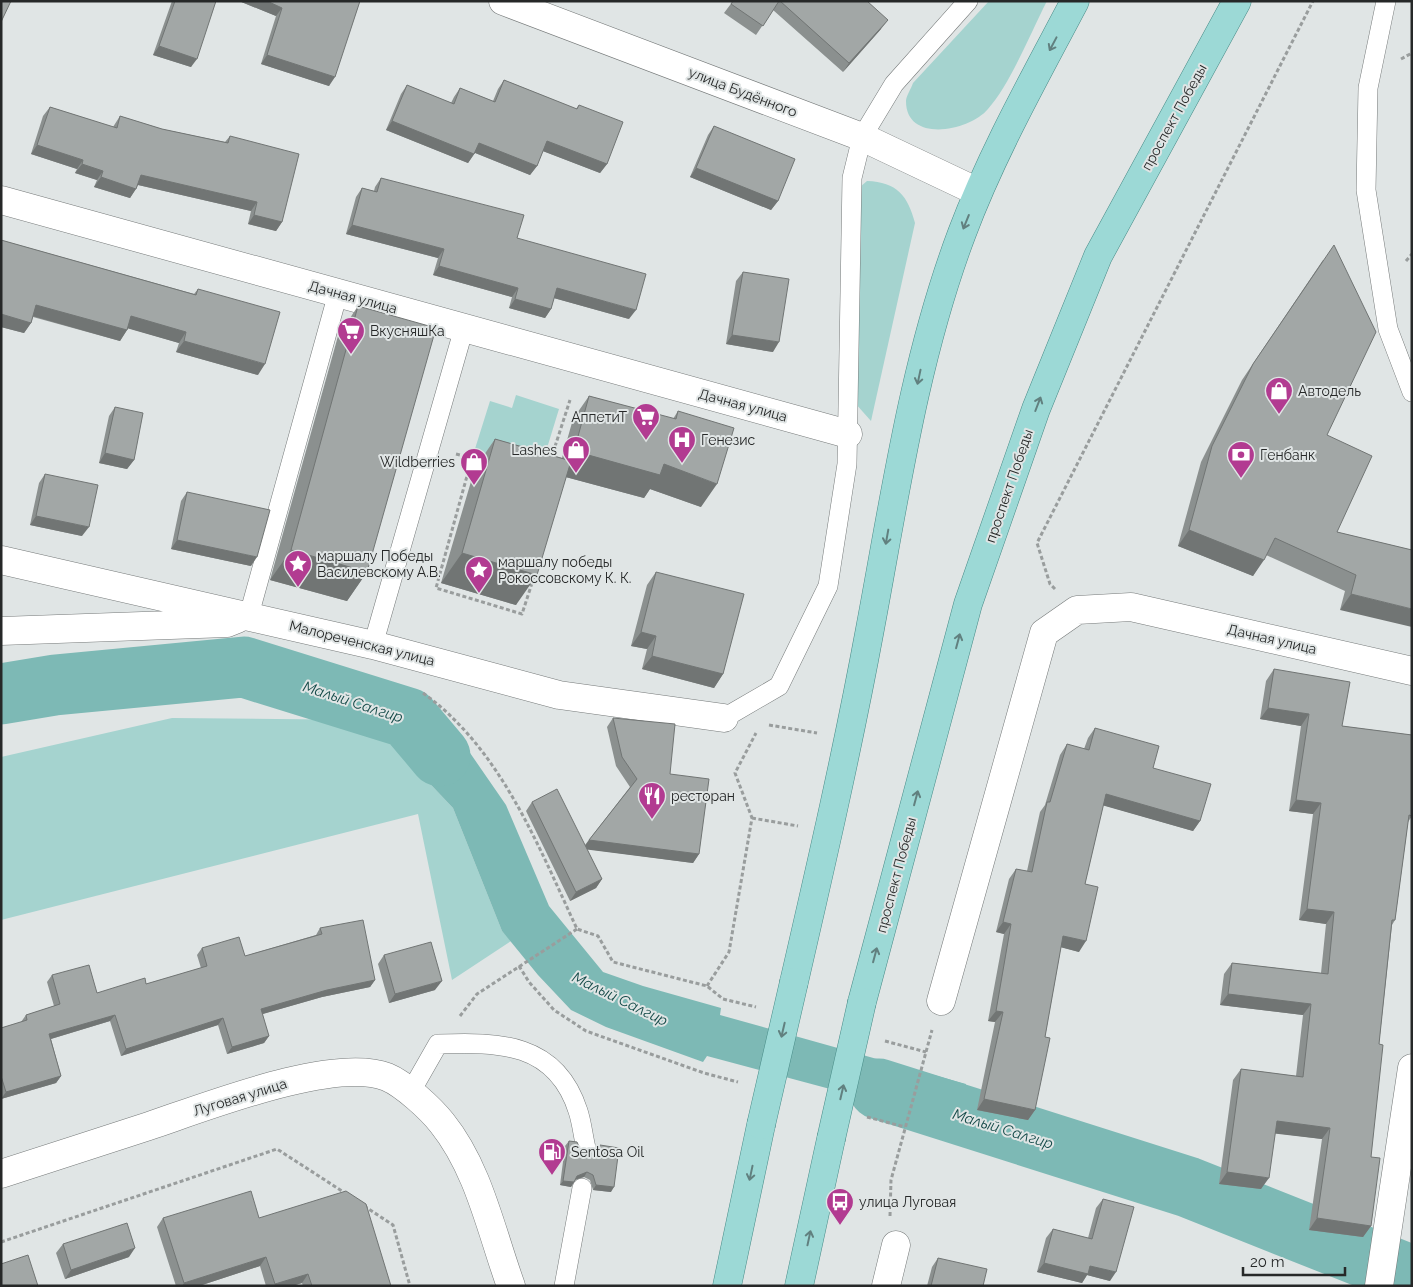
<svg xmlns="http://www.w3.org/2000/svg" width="1413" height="1287" font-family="Raleway,sans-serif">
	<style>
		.green { fill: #a5d3cf }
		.water { fill: #7db9b5 }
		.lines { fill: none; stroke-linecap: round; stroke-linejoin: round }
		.river { stroke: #7db9b5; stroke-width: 61 }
		.service-casing { stroke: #767a7a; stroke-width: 20 }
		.minor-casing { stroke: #767a7a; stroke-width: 29 }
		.tertiary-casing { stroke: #767a7a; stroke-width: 29 }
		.secondary-casing { stroke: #767a7a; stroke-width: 29 }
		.primary-casing { stroke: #488b87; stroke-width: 29 }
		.path { stroke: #999d9d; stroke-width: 3; stroke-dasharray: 4 2.5; stroke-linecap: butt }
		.service { stroke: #fff; stroke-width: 19 }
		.minor { stroke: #fff; stroke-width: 28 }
		.tertiary { stroke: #fff; stroke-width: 28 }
		.secondary { stroke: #fff; stroke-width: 28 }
		.primary { stroke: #9cd9d6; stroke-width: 28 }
		.primary-bridge-casing { stroke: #488b87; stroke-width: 29; stroke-linecap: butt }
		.primary-bridge { stroke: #9cd9d6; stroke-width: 28 }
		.wall { fill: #8b908f }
		.shaded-wall { fill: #717574 }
		.building { fill: #a2a7a6; stroke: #717574 }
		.oneway { stroke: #61807f }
		.labels { text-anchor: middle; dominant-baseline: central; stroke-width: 4; stroke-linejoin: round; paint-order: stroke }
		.street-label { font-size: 14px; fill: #262828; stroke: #e0e5e5 }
		.poi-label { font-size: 14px; fill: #262828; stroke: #e0e5e5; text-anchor: start }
		.water-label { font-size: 15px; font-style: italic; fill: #144a48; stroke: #e0e5e5 }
	</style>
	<rect width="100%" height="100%" fill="#e0e5e5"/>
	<path class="green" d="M989,1H1047C1031,32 1010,85 988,109C970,131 906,144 906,101C906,96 911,89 913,83Z
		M867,181C897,182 908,196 915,223L871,421L855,403L860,187Z
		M516,395L559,409L540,471L474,452L490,401L512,408Z
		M172,718L367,720L381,732L453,808L502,931L511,941L452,980L418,814L1,920V757Z"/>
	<path class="water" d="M390,681L406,696L441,717L468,750L506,805L549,906L603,972L643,986L721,1008L720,1015L966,1084L957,1123L707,1056L703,1062L606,1027L571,1010L538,975L502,931L453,808L381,732L367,720Z"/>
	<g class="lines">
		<path class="river" d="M1,694L55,685L244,667L408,718L440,756
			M879,1089L1188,1187L1412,1276"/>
		<defs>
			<path id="service" d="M1386,1L1368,88L1366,190L1388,329L1412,392
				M249,615L338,293
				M373,645L464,328
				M724,718L779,686L828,586L847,464L852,178L862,137L894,84L968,1
				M410,1093L438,1044C499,1042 556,1042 578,1111C582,1123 583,1136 586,1148
				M564,1286L582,1188"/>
			<path id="minor" d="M1,200L848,434
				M1,560L373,645L559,695L724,718
				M1,631L227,623L237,619
				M941,1001L1044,633L1077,610L1131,607L1412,671
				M886,1286L896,1245
				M1379,1286L1412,1068"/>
			<path id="tertiary" d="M503,1L862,137L978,192"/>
			<path id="secondary" d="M1,1174C50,1158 100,1142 149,1126C203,1108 334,1056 387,1077C404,1084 431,1109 442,1123C479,1169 491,1231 511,1286"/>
			<path id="primary" d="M794,982C821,865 848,748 870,629C895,496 914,360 962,233C992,153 1035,77 1075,1
				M862,1002L968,604L1036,409L1098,256L1237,1
				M727,1286L761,1125
				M799,1286L831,1139"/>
		</defs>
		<use href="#service" class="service-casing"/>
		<use href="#minor" class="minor-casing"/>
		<use href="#tertiary" class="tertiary-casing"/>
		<use href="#secondary" class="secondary-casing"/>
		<use href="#primary" class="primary-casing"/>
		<path class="path" d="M1401,59L1412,53
			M1406,261L1412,254
			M456,454L483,461
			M472,458L436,588L522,614L533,580
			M551,459L570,400
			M1055,589L1050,584L1037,543L1313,1
			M423,693C500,748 538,845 577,929L598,936L613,962L707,986L723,999L756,1007
			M769,725L817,733
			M752,818L798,826
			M519,966L529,982L554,1010L586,1031L704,1073L738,1082
			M707,986L729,952L752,818L735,773L756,733
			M460,1016L477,994L577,929
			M885,1041L926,1052
			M867,1117L905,1127
			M364,1206L393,1225L410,1286
			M890,1216L891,1180L932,1030
			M1,1242L277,1149L345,1193"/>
		<use href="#service" class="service"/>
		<use href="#minor" class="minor"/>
		<use href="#tertiary" class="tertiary"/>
		<use href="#secondary" class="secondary"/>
		<use href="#primary" class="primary"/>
		<defs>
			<path id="primary-bridge" d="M761,1125L794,982
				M831,1139L862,1002"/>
		</defs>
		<use href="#primary-bridge" class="primary-bridge-casing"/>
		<use href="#primary-bridge" class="primary-bridge"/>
	</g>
	<path class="wall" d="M172,1H216L191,67L153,55Z
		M239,1H360L329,86L261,64L276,16Z
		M733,1H867L881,29L843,72L773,10L756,35L724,13Z
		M504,80L576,109L579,105L607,164L600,173L543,151L537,166L530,175L475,153L468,163L386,130L401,94L407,85L451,103L454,97L460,88L493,101L498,89Z
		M50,107L113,127L120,116L162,129L225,142L230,136L282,222L276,231L248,224L251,211L138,185L130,198L94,187L97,180L75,173L77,169L31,154L43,116Z
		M714,126L778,201L771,210L690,177L708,135Z
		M381,178L517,238L629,319L554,298L551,309L545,318L509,308L512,297L433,275L438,258L346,234L356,197L362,188L374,191L375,187Z
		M1,240L194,294L198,289L258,375L176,352L179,343L128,328L127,330L120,341L33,317L31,323L24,333L1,327Z
		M1323,260L1327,435L1337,532L1412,550L1340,610L1345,591L1266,555L1253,576L1178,546L1201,462L1242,380Z
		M743,272L773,352L726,344L736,281Z
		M358,306L367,572L347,601L270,580L338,336Z
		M589,396L673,419L678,411L701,507L650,489L644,498L566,477L516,605L441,583L475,468L495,439L562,458L573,419Z
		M115,407L134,460L127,469L99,463L109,416Z
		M45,474L82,536L30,525L39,483Z
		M187,492L251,566L171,549L181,501Z
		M656,572L723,674L714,688L642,669L647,649L631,646L647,585Z
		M1274,669L1342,726L1412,735V816L1408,822L1395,920L1392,925L1379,1044L1371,1157V1226L1363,1237L1309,1230L1322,1139L1275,1133L1261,1189L1219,1184L1233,1080L1241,1069L1296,1076L1303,1015L1220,1005L1224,974L1232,963L1321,973L1326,924L1299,920L1313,814L1289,811L1301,726L1260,719L1266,681Z
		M613,718L670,774L699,854L693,863L587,849L602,879L596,888L570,901L526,811L532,802L585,845L630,787L616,766L607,727Z
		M1095,728L1153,768L1200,821L1193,831L1103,805L1085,884L1079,952L1061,947L1045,1037L1035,1110L1028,1120L977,1110L995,1022L988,1021L1004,934L996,932L1009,879L1016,869L1027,871L1040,812L1045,805L1060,755L1067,744L1084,749L1088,738Z
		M320,928L375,980L370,987L322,997L262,1014L269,1036L264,1043L227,1054L218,1025L121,1056L110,1021L51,1039L61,1076L56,1083L1,1099V1028L21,1022L26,1015L54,1006L47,982L52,975L97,993L146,984L201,968L197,955L202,948L245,956L316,935Z
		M384,955L435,990L389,1003L378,964Z
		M569,1141L586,1154L596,1152L600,1145L611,1192L593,1190L590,1180L584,1177L575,1180L571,1187L560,1185L565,1146Z
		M1103,1199L1110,1281L1087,1275L1082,1283L1037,1272L1046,1238L1053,1229L1088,1238L1096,1208Z
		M163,1218H259L391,1286H303L302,1283L292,1286H266L260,1266L199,1286H176L157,1227Z
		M63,1244L129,1257L65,1279L56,1253Z
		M938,1258L983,1286H927L932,1267Z"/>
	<path class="shaded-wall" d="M239,1H267L282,8L276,16Z
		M888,20L881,29L843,72L849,63Z
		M159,46L197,59L191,67L153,55Z
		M267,55L335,77L329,86L261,64Z
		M392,121L474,154L468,163L386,130Z
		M547,141L607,164L600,173L540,150Z
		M479,143L537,166L530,175L473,152Z
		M37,145L83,160L77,169L31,154Z
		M82,164L103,171L97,180L75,173Z
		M696,168L778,201L771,210L690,177Z
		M141,175L257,202L251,211L134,184Z
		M101,177L136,189L130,198L94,187Z
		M254,215L282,222L276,231L248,224Z
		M352,225L444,249L438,258L346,234Z
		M439,266L518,288L512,297L433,275Z
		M557,288L636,310L629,319L550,297Z
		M515,299L551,309L545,318L509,308Z
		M36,305L127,330L120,341L29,315Z
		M1,314L31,323L24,333L1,327Z
		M131,316L186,332L179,343L123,327Z
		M732,335L779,342L773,352L726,344Z
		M184,341L265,364L258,375L176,352Z
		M574,451L664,464L717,484L701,507L650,489L644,498L558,475Z
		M105,453L134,460L127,469L99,463Z
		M36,516L89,527L82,536L30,525Z
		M1189,530L1264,560L1253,576L1178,546Z
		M177,540L257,557L251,566L171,549Z
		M291,550L367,572L347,601L270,580Z
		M462,553L537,575L516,605L441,583Z
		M1351,594L1412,609V627L1340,610Z
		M641,632L656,636L647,649L631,646Z
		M652,656L723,674L714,688L642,669Z
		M1268,708L1309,714L1301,726L1260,719Z
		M1106,794L1200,821L1193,831L1098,804Z
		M1296,800L1321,803L1313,814L1289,811Z
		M589,840L699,854L693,863L583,849Z
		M602,879L596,888L570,901L576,892Z
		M1307,909L1334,912L1326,924L1299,920Z
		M1003,922L1011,924L1004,934L996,932Z
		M1063,936L1086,941L1079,952L1056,946Z
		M375,980L370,987L322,997L256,1016L261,1009L327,990Z
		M442,981L435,990L389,1003L395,994Z
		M1228,994L1311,1004L1303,1015L1220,1005Z
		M996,1011L1003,1012L995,1022L988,1021Z
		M115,1015L110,1021L44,1041L49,1034Z
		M223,1018L218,1025L121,1056L126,1049Z
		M269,1036L264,1043L227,1054L232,1047Z
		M61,1076L56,1083L1,1099L6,1092Z
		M984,1099L1035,1110L1028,1120L977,1110Z
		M1277,1121L1330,1128L1322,1139L1269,1133Z
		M587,1172L584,1177L574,1180L577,1176Z
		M1227,1172L1269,1178L1261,1189L1219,1184Z
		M563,1181L574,1182L571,1187L560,1185Z
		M596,1185L614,1187L611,1192L593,1190Z
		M1317,1218L1371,1226L1363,1237L1309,1230Z
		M135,1248L129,1257L65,1279L71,1270Z
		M266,1257L260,1266L199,1286H182L184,1283Z
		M1044,1263L1090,1266L1116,1272L1110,1281L1087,1275L1082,1283L1037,1272Z
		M308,1274L302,1283L292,1286H274L275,1284Z"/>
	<path class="building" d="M1,1H11L1,22Z
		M175,1H216L197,59L159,46Z
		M267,1H360L335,77L267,55L282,8Z
		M733,1H779L763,26L731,4Z
		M780,1H867L888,20L849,63Z
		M504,80L577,109L579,105L623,122L607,164L547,141L537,166L479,143L474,154L392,121L407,85L454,104L460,88L495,102Z
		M50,107L117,128L120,116L162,129L228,143L230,136L299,154L282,222L254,215L257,202L141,175L136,189L101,177L103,171L82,164L83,160L37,145Z
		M714,126L795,159L778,201L696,168Z
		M381,178L524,215L517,238L646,274L636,310L557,288L551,309L515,299L518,288L439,266L444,249L352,225L362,188L377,192Z
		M1,240L196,295L198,289L280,312L265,364L184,341L186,332L131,316L127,330L36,305L31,323L1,314Z
		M1334,245L1376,332L1327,435L1372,456L1337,532L1412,550V609L1351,594L1356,575L1275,538L1264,560L1189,530L1212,446L1253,364Z
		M743,272L789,279L779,342L732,335Z
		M358,306L436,328L367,572L291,550Z
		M589,396L676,419L678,411L734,428L717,484L664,464L660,475L574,451Z
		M115,407L143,413L134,460L105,453Z
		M495,439L571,461L537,575L462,553Z
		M45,474L98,485L89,527L36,516Z
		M187,492L270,510L257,557L177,540Z
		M656,572L744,594L723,674L652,656L656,636L641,632Z
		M1274,669L1350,682L1342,726L1412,735V816L1409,815L1395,920H1392L1379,1044L1383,1045L1371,1157L1380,1158L1371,1226L1317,1218L1330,1128L1277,1121L1269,1178L1227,1172L1241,1069L1303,1077L1311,1004L1228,994L1232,963L1328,974L1334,912L1307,909L1321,803L1296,800L1309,714L1268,708Z
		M613,718L675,724L670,774L709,779L699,854L589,840L637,779L622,757Z
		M1095,728L1159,746L1153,768L1211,784L1200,821L1106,794L1085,884L1098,887L1086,941L1063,936L1045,1037L1050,1038L1035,1110L984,1099L1003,1012L996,1011L1011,924L1003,922L1016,869L1032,872L1047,802H1050L1067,744L1089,750Z
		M557,789L602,879L576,892L532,802Z
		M363,920L375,980L327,990L261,1009L269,1036L232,1047L223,1018L126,1049L115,1015L49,1034L61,1076L6,1092L1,1076V1028L27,1020L26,1015L60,1004L52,975L89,965L97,993L145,978L146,984L207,966L202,948L239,937L245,956L322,934L320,928Z
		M431,942L442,981L395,994L384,955Z
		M569,1141L577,1142L581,1151L586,1154L596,1152L600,1145L619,1148L614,1187L596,1185L593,1175L587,1172L577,1176L574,1182L563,1181Z
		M251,1191L259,1218L346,1191L366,1204L391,1286H312L308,1274L275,1284L266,1257L184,1283L163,1218Z
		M1103,1199L1134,1207L1116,1272L1090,1266L1088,1274L1044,1263L1053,1229L1092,1239Z
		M127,1223L135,1248L71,1270L63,1244Z
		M28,1255L38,1286H1V1264Z
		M938,1258L987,1269L983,1286H931Z"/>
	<defs><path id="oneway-shaft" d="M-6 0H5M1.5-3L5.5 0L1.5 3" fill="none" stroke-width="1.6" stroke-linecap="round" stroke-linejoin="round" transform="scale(1.25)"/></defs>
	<g class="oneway">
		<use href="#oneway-shaft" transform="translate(1053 44) rotate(118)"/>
		<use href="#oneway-shaft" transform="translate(966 222) rotate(112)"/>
		<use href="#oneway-shaft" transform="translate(919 377) rotate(102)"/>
		<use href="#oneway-shaft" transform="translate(1038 404) rotate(-69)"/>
		<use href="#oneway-shaft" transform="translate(887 537) rotate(100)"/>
		<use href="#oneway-shaft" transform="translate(958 641) rotate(-75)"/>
		<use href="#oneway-shaft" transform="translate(916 798) rotate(-75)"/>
		<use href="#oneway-shaft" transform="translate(875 955) rotate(-75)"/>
		<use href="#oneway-shaft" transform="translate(783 1030) rotate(103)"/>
		<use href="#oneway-shaft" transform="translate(842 1092) rotate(-77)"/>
		<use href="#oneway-shaft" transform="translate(751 1173) rotate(102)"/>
		<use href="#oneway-shaft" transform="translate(809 1238) rotate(-78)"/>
	</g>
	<defs>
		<symbol id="supermarket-pin" viewBox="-11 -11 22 30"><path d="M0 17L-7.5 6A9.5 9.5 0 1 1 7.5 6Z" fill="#b23b91" stroke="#e0e5e5"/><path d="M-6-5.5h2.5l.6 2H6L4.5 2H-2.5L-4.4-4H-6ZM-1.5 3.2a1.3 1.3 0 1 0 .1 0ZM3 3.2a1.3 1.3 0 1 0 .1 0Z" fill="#fff"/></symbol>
		<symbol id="shop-pin" viewBox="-11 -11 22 30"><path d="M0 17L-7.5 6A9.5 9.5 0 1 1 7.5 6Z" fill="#b23b91" stroke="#e0e5e5"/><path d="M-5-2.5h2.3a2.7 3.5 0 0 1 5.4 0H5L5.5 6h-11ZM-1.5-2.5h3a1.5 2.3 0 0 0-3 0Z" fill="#fff"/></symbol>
		<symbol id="hospital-pin" viewBox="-11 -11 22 30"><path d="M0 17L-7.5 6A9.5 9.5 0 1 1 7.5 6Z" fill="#b23b91" stroke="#e0e5e5"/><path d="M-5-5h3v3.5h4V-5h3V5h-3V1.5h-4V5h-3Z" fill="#fff"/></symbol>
		<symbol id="bank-pin" viewBox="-11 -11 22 30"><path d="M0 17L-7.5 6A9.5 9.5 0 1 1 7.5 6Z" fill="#b23b91" stroke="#e0e5e5"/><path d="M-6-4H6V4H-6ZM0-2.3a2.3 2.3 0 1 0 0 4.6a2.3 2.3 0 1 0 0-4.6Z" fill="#fff"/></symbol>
		<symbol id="sight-pin" viewBox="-11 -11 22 30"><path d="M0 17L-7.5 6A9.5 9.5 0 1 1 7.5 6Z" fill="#b23b91" stroke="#e0e5e5"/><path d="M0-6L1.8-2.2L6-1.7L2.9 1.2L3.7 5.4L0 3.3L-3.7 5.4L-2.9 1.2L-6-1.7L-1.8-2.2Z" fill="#fff"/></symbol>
		<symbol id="restaurant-pin" viewBox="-11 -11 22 30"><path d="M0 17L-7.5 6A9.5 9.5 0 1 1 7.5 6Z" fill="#b23b91" stroke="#e0e5e5"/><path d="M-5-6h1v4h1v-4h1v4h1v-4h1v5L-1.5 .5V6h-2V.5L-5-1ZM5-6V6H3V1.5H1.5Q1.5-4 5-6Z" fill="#fff"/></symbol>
		<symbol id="fuel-pin" viewBox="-11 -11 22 30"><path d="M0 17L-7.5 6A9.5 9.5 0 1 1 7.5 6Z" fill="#b23b91" stroke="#e0e5e5"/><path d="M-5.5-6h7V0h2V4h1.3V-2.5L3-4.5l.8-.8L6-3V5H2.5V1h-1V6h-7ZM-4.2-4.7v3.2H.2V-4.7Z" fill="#fff"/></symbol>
		<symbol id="bus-pin" viewBox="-11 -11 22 30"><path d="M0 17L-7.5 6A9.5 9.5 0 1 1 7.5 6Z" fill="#b23b91" stroke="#e0e5e5"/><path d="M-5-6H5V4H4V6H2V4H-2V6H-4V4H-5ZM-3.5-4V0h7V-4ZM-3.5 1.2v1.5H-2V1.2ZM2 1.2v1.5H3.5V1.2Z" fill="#fff"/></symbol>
	</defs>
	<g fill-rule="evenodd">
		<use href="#supermarket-pin" x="335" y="315" width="32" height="43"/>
		<use href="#shop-pin" x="1263" y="375" width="32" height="43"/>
		<use href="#supermarket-pin" x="630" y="401" width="32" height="43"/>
		<use href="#hospital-pin" x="666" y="424" width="32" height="43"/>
		<use href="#shop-pin" x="560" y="434" width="32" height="43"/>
		<use href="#bank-pin" x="1225" y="439" width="32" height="43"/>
		<use href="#shop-pin" x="458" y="446" width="32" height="43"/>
		<use href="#sight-pin" x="282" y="548" width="32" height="43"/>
		<use href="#sight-pin" x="463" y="554" width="32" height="43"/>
		<use href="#restaurant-pin" x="636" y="780" width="32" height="43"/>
		<use href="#fuel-pin" x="536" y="1136" width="32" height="43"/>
		<use href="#bus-pin" x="824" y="1186" width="32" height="43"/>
	</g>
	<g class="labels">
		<g class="street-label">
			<text transform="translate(743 92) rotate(21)">улица Будённого</text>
			<text transform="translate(1174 117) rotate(-61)">проспект Победы</text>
			<text transform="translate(353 297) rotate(15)">Дачная улица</text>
			<text transform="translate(743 405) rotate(15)">Дачная улица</text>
			<text transform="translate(1009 486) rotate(-71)">проспект Победы</text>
			<text transform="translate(1272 639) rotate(13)">Дачная улица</text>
			<text transform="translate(362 643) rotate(14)">Малореченская улица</text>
			<text transform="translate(896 875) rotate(-75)">проспект Победы</text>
			<text transform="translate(240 1097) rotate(-17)">Луговая улица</text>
		</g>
		<g class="poi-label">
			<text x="370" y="331">ВкусняшКа</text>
			<text x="1298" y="391">Автодель</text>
			<text x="627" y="417" text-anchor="end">АппетиТ</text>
			<text x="701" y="440">Генезис</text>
			<text x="557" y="450" text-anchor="end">Lashes</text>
			<text x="1260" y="455">Генбанк</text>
			<text x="455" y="462" text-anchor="end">Wildberries</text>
			<text x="317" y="556">маршалу Победы<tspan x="317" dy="16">Василевскому А.В.</tspan></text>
			<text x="498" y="562">маршалу победы<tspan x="498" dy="16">Рокоссовскому К. К.</tspan></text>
			<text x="671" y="796">ресторан</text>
			<text x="571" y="1152">Sentosa Oil</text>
			<text x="859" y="1202">улица Луговая</text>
		</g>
		<g class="water-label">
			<text transform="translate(353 702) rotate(18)">Малый Салгир</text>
			<text transform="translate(620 999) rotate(26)">Малый Салгир</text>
			<text transform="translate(1003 1129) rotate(17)">Малый Салгир</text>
		</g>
	</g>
	<rect width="1413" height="1287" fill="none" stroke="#262828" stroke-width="5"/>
	<path d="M1243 1267v8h102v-8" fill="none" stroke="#262828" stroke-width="2.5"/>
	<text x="1250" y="1267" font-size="15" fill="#262828" stroke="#e0e5e5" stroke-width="4" paint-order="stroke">20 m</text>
</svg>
